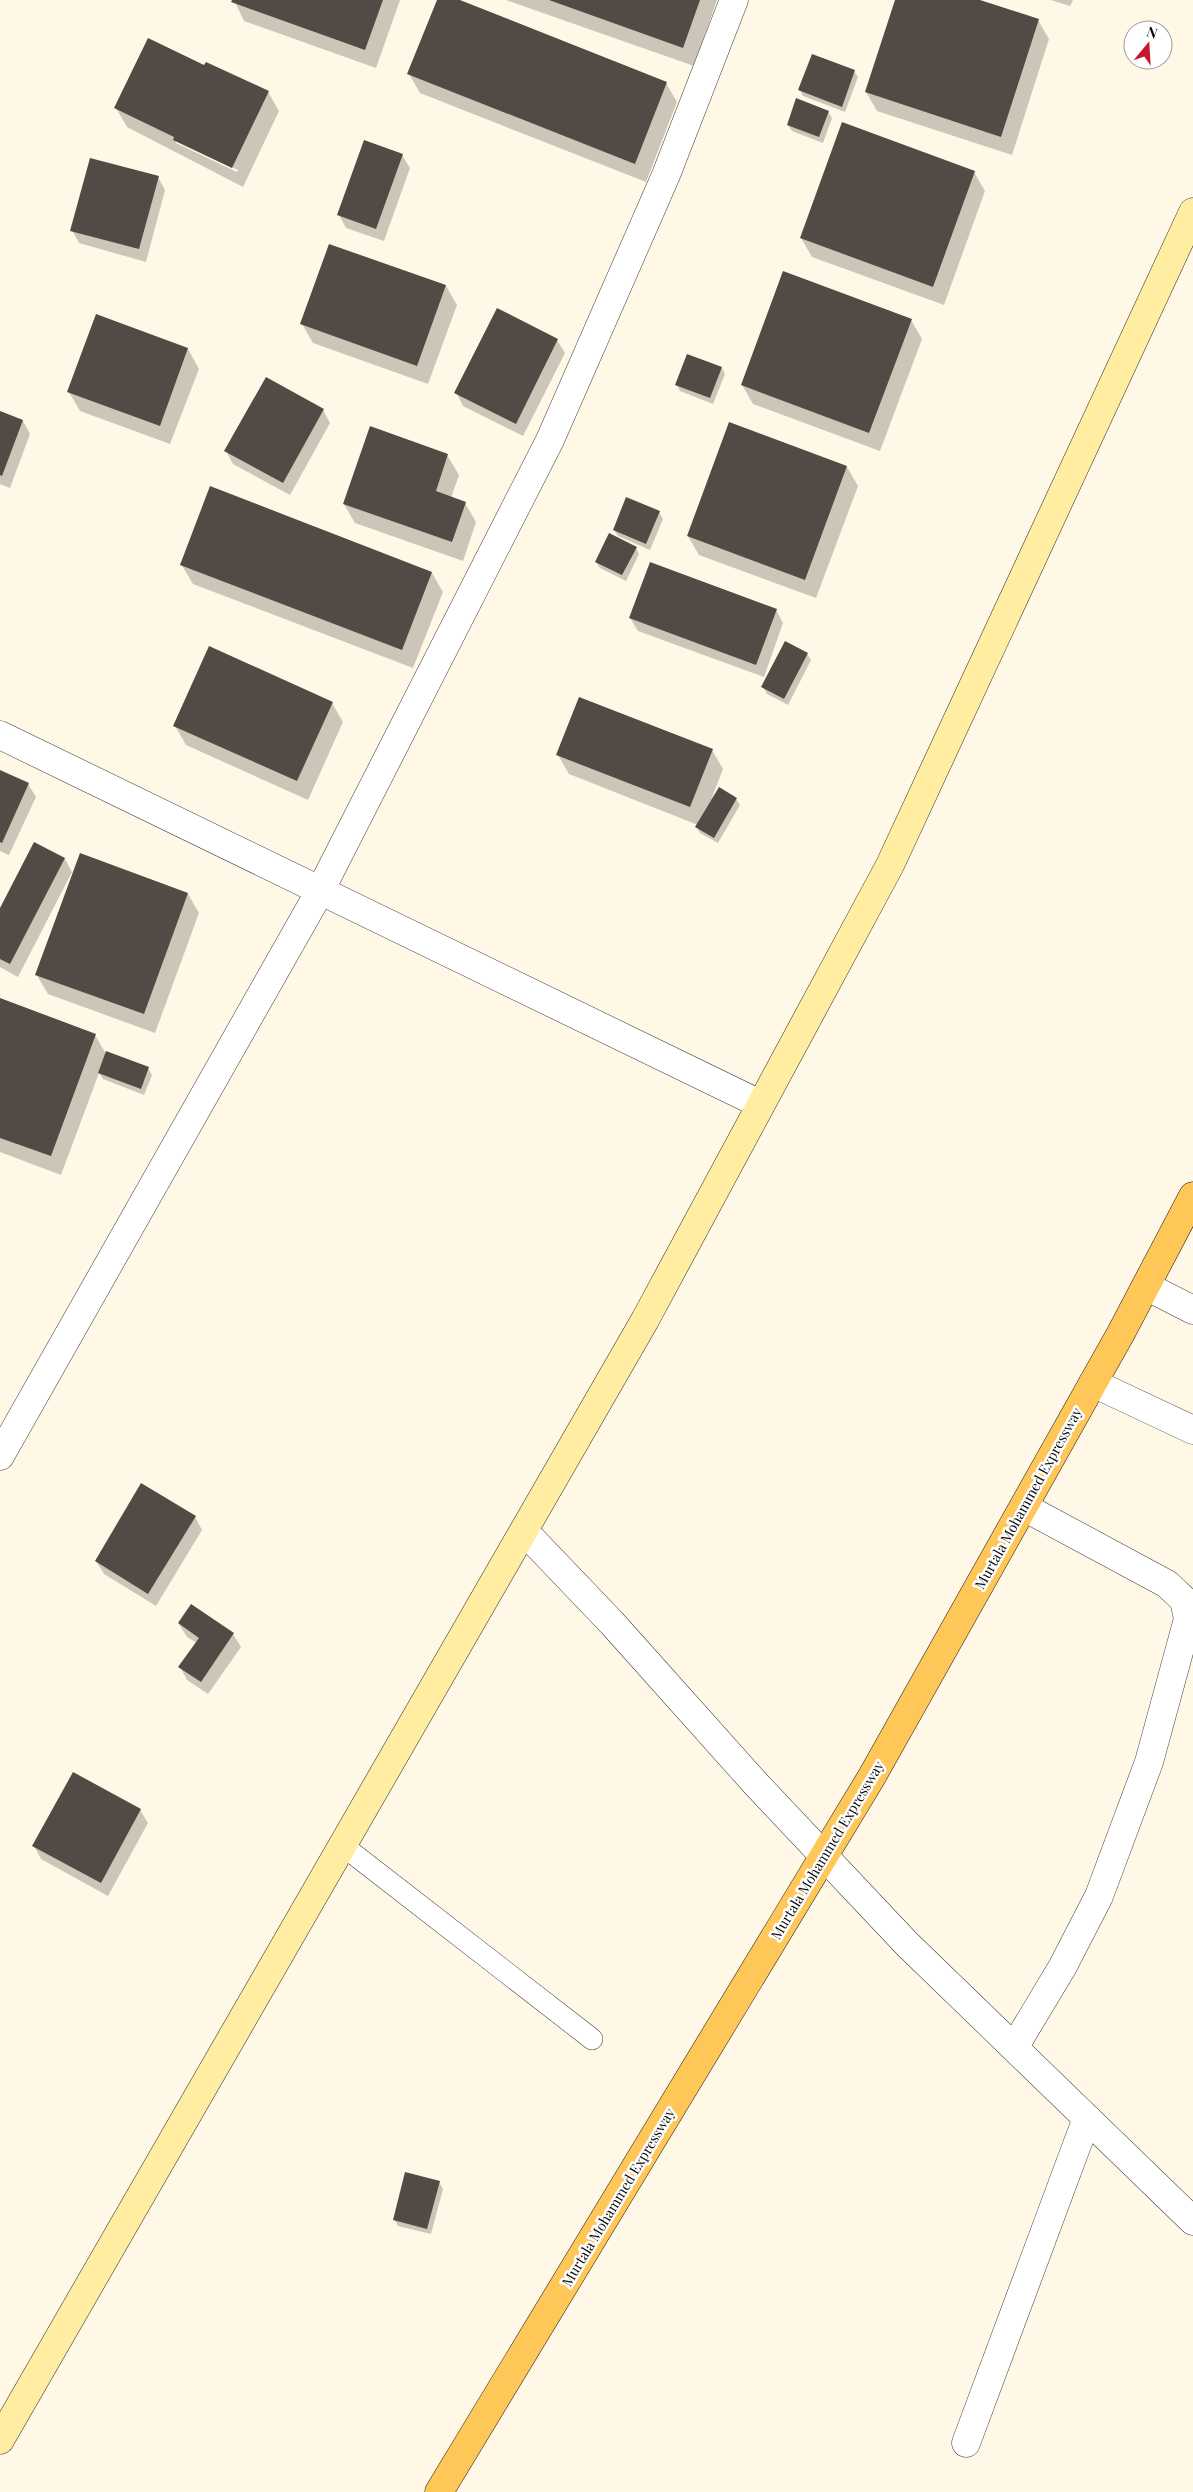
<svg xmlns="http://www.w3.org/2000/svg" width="1193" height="2492" font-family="'Playfair Display',serif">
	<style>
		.shadow { fill: #0003; fill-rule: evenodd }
		.building { fill: #534a45 }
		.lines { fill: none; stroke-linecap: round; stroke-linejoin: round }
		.lane-casing { stroke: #3d3d3d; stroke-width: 22 }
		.street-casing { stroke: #3d3d3d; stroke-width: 29 }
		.secondary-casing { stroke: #2c2c2c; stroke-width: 29 }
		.primary-casing { stroke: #1b1b1b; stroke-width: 29 }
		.lane { stroke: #fff; stroke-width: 21 }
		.street { stroke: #fff; stroke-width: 28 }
		.secondary { stroke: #ffeda2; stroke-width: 28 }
		.primary { stroke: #ffc757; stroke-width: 28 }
		.labels { text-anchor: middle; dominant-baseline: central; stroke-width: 5; stroke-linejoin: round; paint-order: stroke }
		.street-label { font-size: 14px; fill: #0a0a0a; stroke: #fff }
	</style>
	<rect width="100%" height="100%" fill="#fff8e7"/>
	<path class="shadow" d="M234,0H400L376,68L244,21Z
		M438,0H456L666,83L677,102L646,182L420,93L409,74Z
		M506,0H717L694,66Z
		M896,0H976L1038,20L1049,39L1012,155L877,111L866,92Z
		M1051,0H1073L1070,6Z
		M205,67L268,92L279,111L243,187L127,127L116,108ZM176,140L238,170L237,172L176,143Z
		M854,71L858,77L845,112L803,96L800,90Z
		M828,112L832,118L823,143L792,131L788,125Z
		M402,155L410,168L384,241L346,228L339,215Z
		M974,172L985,191L944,305L812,257L801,238Z
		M158,177L165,190L146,262L79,243L72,230Z
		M330,245L446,286L457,305L428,384L313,343L302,324Z
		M97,316L188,349L199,369L170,444L80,411L69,392Z
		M911,320L922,339L880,451L753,404L742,385Z
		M557,340L565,353L523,436L463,406L456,392Z
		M722,368L725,374L713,404L680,391L677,385Z
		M323,410L330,423L290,495L233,464L226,451Z
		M0,413L23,421L30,434L10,488L0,484Z
		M447,455L459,475L451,498L465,503L476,522L463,561L355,523L344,504Z
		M847,467L858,486L816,598L699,555L688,536Z
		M659,512L663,519L650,550L618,536L614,530Z
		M636,548L639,554L626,581L600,568L596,562Z
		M181,564L432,573L443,592L413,668L193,584Z
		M776,610L783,623L764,677L638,631L630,618Z
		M807,654L811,660L788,705L767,694L763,687Z
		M332,703L343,722L308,800L186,745L175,726Z
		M712,750L723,769L711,800L719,789L736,799L740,805L718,843L700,833L697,827L698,825L569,774L558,755Z
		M0,771L28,784L36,797L9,855L0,851Z
		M34,844L65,859L72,872L18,977L0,967V911Z
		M80,855L188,894L199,913L155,1033L48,994L36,974Z
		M0,1000L95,1035L106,1054L148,1068L152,1075L144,1095L103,1079L99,1073L61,1175L0,1152Z
		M195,1517L202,1530L156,1606L104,1574L96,1561Z
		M179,1624L233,1634L241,1647L208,1694L187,1680L180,1667L197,1643L187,1637Z
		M140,1810L148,1823L108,1896L41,1859L34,1846Z
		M439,2182L443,2189L431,2234L398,2226L394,2219Z"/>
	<path class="building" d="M232,0H383L365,50L231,2Z
		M437,0H460L667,82L635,164L407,74Z
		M549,0H700L683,48Z
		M895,0H980L1039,19L1001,137L865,92Z
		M148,38L204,65L206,62L269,91L232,168L173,140L174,137L114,108Z
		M812,54L855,70L842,107L798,90Z
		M796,98L829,111L819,137L787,125Z
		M842,122L975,171L933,287L800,238Z
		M364,140L403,154L376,229L337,215Z
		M90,158L159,176L139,249L70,231Z
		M329,244L446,285L417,366L300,324Z
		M783,271L912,319L869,433L741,385Z
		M497,308L558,339L516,424L454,393Z
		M96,314L188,348L160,426L67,392Z
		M687,354L722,367L710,398L675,385Z
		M266,377L324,409L283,483L224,451Z
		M0,411L23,420L2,476L0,475Z
		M729,422L847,466L805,580L687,536Z
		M370,426L448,454L436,491L466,502L452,542L343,504Z
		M210,486L432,572L402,650L180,565Z
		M626,497L660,511L646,544L613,530Z
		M609,533L637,547L622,575L595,562Z
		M650,562L777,609L756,665L629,618Z
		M785,641L808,653L784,699L761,687Z
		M209,646L333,702L297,781L173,726Z
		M579,697L713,749L690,807L556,755Z
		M0,770L29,783L2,843L0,842Z
		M719,787L737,798L714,838L695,827Z
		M34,842L65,858L10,964L0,959V908Z
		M80,853L188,893L144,1014L35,975Z
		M0,998L96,1034L51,1156L0,1138Z
		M106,1051L149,1067L141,1089L98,1073Z
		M141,1483L196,1516L148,1594L95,1561Z
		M191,1604L234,1633L201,1682L178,1667L199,1638L178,1623Z
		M73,1772L141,1809L101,1883L32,1846Z
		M405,2172L440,2181L427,2229L393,2220Z"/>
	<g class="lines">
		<defs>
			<path id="lane" d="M342,1845L592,2039"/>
			<path id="street" d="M0,735L760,1104
				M1146,1286L1193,1310
				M1093,1383L1193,1430
				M0,1456L320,891L550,440L666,175L734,0
				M524,1531L612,1623L756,1784L907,1944L1193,2221
				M1015,2046L1063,1966L1099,1896L1149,1762L1188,1619L1184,1600L1167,1584L1024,1507
				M966,2443L1087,2118"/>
			<path id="secondary" d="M0,2440L645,1320L890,865L1193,212"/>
			<path id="primary" d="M439,2492L871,1778L1121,1333L1193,1196"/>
		</defs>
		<use href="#lane" class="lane-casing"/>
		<use href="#street" class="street-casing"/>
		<use href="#secondary" class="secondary-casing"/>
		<use href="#primary" class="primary-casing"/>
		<use href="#lane" class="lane"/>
		<use href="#street" class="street"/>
		<use href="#secondary" class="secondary"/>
		<use href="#primary" class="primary"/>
	</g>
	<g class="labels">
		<g class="street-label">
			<text transform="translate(1028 1498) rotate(-61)">Murtala Mohammed Expressway</text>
			<text transform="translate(827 1850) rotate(-59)">Murtala Mohammed Expressway</text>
			<text transform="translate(618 2197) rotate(-59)">Murtala Mohammed Expressway</text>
		</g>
	</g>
	<g transform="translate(1148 45) rotate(18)"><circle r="24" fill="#ffffff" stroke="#9d9d9d"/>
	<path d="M0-4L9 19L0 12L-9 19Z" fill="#c4182f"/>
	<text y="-8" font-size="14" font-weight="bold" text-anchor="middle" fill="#0a0a0a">N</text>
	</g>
</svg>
